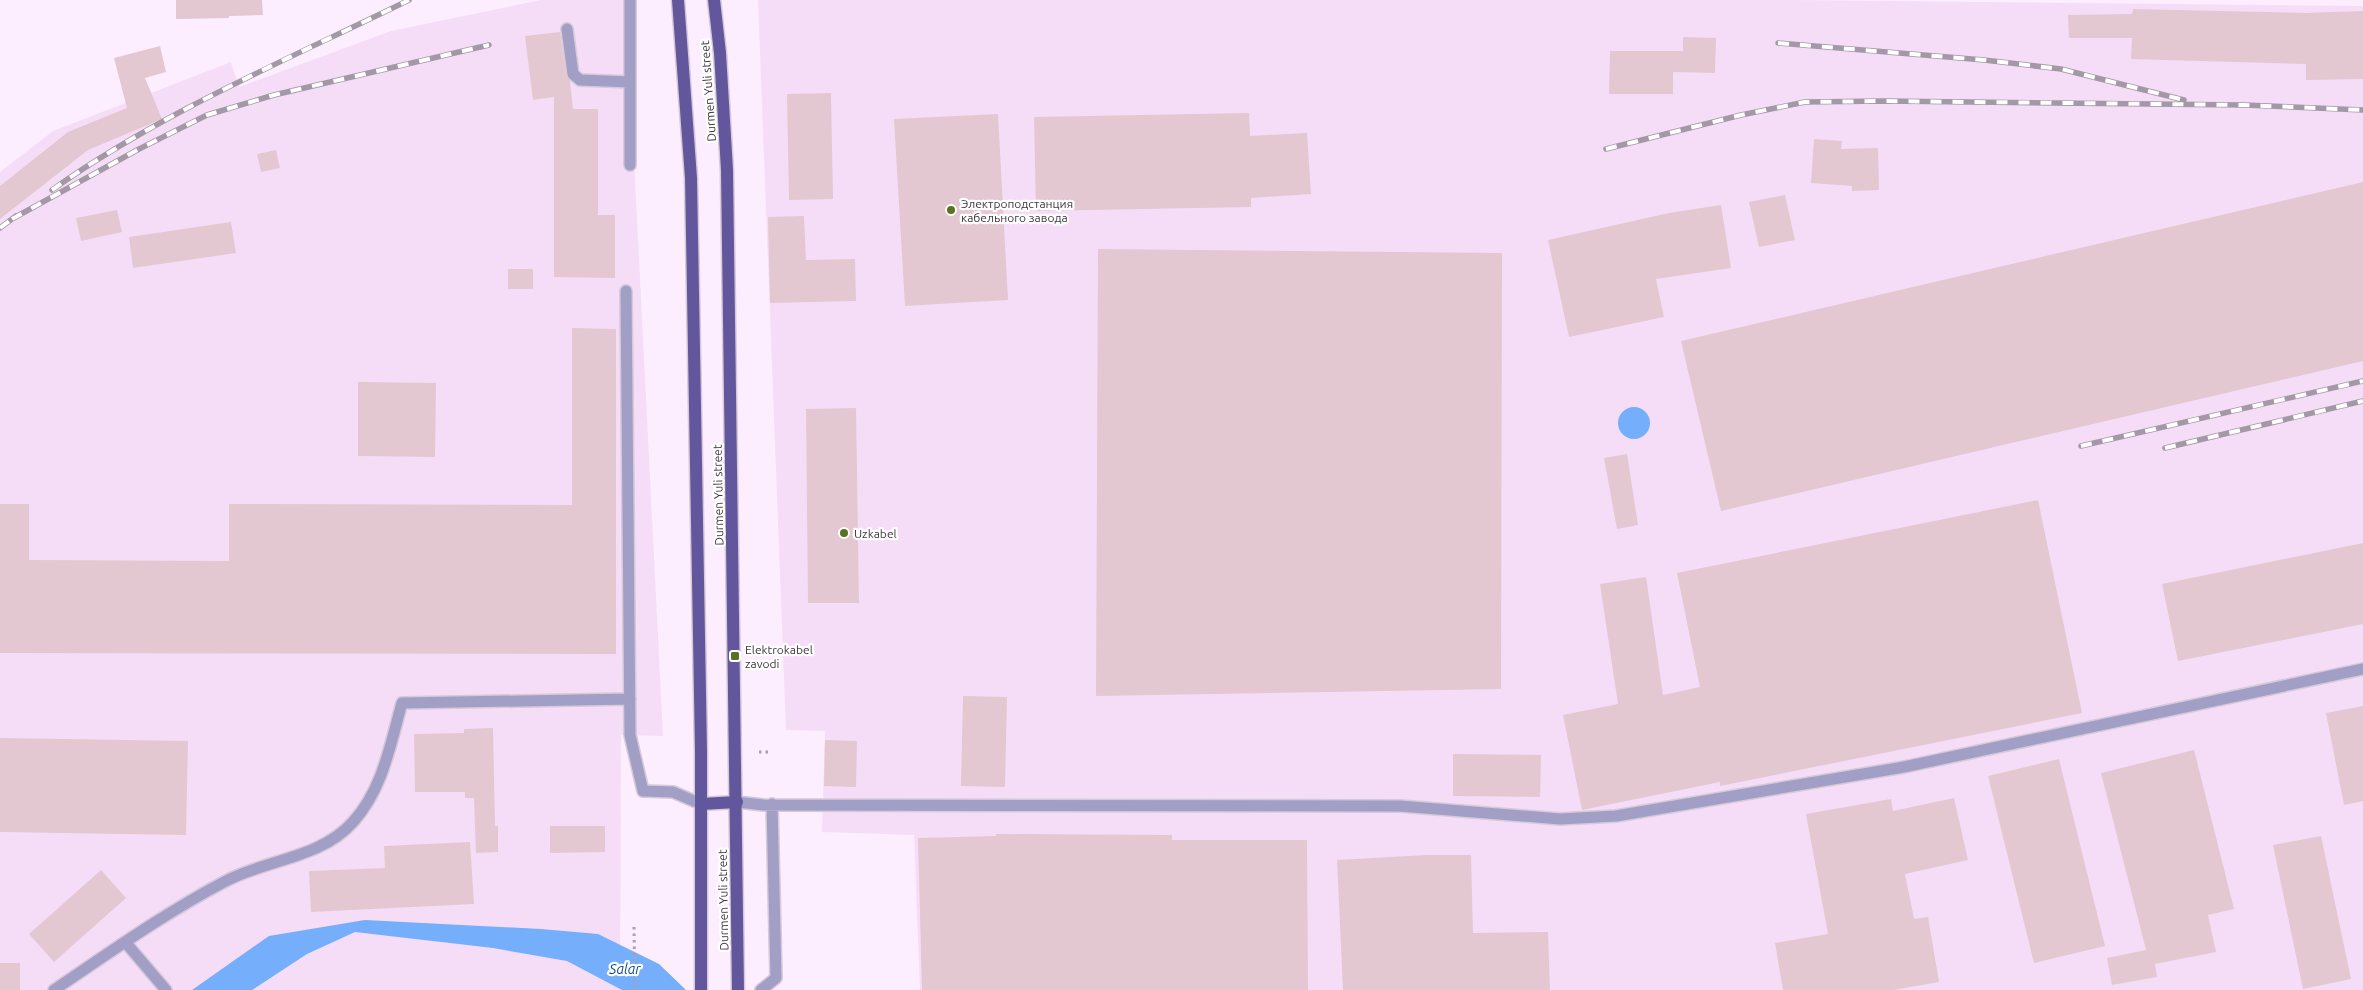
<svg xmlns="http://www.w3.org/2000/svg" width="2363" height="990" font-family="Ubuntu,sans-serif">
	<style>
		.built { fill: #f5ddf8 }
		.water { fill: #75aefa }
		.building { fill: #e3c8d1 }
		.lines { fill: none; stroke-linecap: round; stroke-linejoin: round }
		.lane-casing { stroke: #d6c9d8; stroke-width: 14 }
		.primary-casing { stroke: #d6c9d8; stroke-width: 15 }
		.path { stroke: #aa9fac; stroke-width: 3; stroke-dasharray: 2.5 4; stroke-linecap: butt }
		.lane { stroke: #a29fc6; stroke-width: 11 }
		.primary { stroke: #62579c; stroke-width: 12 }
		.rail-casing { stroke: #a398a5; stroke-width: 5.5 }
		.rail { stroke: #fff; stroke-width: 4; stroke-dasharray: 11; stroke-linecap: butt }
		.poi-dot { fill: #587123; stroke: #fff; stroke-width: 2 }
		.labels { text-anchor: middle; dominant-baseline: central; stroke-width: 4.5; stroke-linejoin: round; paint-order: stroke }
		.street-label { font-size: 12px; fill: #3d363e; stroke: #fff }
		.poi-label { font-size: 12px; fill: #3d363e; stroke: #fff; text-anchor: start }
		.water-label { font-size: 14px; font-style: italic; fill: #10488b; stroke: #fff }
	</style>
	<rect width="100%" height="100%" fill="#fceeff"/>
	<path class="built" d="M541,0H626L663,736L621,735L620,990H0V172L53,131L231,62L239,87L391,31Z
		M758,0H1793L2363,6V990H920L914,835L822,832L825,731L786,730Z"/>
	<path class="water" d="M1618 423a16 16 0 1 1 32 0a16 16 0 1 1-32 0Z
		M365,920L541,929L598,934L659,964L686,990H622L567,961L493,948L355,932L307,954L252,990H192L269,936Z"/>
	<path class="building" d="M176,0H262L263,15L229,16V18L176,19Z
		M2133,9L2305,13L2363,11V79L2306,80V64L2131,59L2132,38H2069L2068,15L2132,14Z
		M560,32L566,75L570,81L573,109H598V215H615V278L554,277V97L533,100L525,36Z
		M1683,37L1716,38L1715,73L1673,72V94H1609L1610,51H1683Z
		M160,46L166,72L145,78L162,119L88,150L0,219V186L68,132L127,108L114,58Z
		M831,93L833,199L789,200L787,94Z
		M1249,113L1250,136L1307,133L1311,194L1251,198V207L1036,211L1034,117Z
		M998,114L1008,300L905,306L894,119Z
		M1814,139L1842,141L1841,149L1878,148L1879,190L1852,191V186L1811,183Z
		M276,150L280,168L261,172L257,154Z
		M2363,182V361L1721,511L1681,341Z
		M1785,195L1795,240L1759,247L1749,202Z
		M1721,205L1731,268L1656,279L1664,317L1569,337L1548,240L1669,213Z
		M117,210L122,232L81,241L76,218Z
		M804,216L806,260L855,259L856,301L770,303L768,217Z
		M231,222L236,253L133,268L129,237Z
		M1098,249L1502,253L1501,689L1096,696Z
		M508,269H533V289H508Z
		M572,328L616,329V654L0,653V504H29V560L229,561V504L572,505Z
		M358,382L436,383L435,457L358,456Z
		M856,408L859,603H808L806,409Z
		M1627,454L1638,525L1617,529L1604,458Z
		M2038,500L2082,713L1720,786V782L1582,810L1563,715L1618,704L1600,584L1646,577L1663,695L1700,687L1677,573Z
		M2363,543V624L2178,661L2162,584Z
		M963,696L1007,697L1005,787L961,786Z
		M2363,706V801L2344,805L2326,713Z
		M493,728L495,826H498V852L476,853L474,798H465V792H415L414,734L464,733V729Z
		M0,738L188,741L186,835L0,832Z
		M825,740L857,741L856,787L824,786Z
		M2194,750L2234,909L2208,915L2216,952L2155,964L2157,977L2112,985L2107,958L2146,950L2101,773Z
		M1453,754L1541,755L1540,797L1453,796Z
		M2059,759L2105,946L2034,963L1988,776Z
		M1954,798L1968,860L1905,874L1914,919L1928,917L1939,982L1893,990H1783L1775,943L1828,934L1806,814L1891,799L1893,811Z
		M550,826H605V852L550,853Z
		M996,834L1172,835V840H1307L1308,990H922L918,838L996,836Z
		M2321,836L2351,979L2303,989L2273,845Z
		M470,842L474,904L311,912L309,871L385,868L384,846Z
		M1426,855H1471L1473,933L1548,932L1550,990H1343L1337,860Z
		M101,870L126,898L54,962L29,934Z
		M0,963H20V990H0Z"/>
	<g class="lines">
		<defs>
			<path id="lane" d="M567,29L573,74L580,80L630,82
				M630,165V0
				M626,291L630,735L643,791L673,792L701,804
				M737,802L764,805L1400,806L1560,819L1616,816L1904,767L2363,669
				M126,943L166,990
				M54,990C109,953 165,913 224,882C266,859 320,859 353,822C383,789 390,745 402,703L630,699
				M761,990L776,978L772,804"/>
			<path id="primary" d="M678,0L691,178L701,751V990
				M714,0L720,53L727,170L738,990
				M701,804L737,802"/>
		</defs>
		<use href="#lane" class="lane-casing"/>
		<use href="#primary" class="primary-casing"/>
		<path class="path" d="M759,752H771
			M634,927L635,990"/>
		<use href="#lane" class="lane"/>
		<use href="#primary" class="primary"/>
		<defs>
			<path id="rail" d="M1778,43L1984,60L2061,69L2184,100
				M1606,149L1741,115L1805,102L1884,101L2244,105L2363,110
				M52,190C162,112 289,59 409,0
				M12,219L139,149L207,115L274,95L489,45
				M0,228L16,216
				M2081,446L2363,381
				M2165,448L2363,401"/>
		</defs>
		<use href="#rail" class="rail-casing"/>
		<use href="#rail" class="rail"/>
	</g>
	<g class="poi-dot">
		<circle cx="951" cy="210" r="5"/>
		<circle cx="844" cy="533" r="5"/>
		<rect x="730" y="651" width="10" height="10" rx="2.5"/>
	</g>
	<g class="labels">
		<g class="street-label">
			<text transform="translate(708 91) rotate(-94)">Durmen Yuli street</text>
			<text transform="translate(718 495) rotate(-91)">Durmen Yuli street</text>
			<text transform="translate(723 900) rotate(-91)">Durmen Yuli street</text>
		</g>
		<g class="poi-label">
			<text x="961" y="203">Электроподстанция<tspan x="961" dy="14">кабельного завода</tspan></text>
			<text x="854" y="533">Uzkabel</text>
			<text x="745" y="649">Elektrokabel<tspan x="745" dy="14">zavodi</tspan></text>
		</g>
		<g class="water-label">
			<text x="625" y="969">Salar</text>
		</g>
	</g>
</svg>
